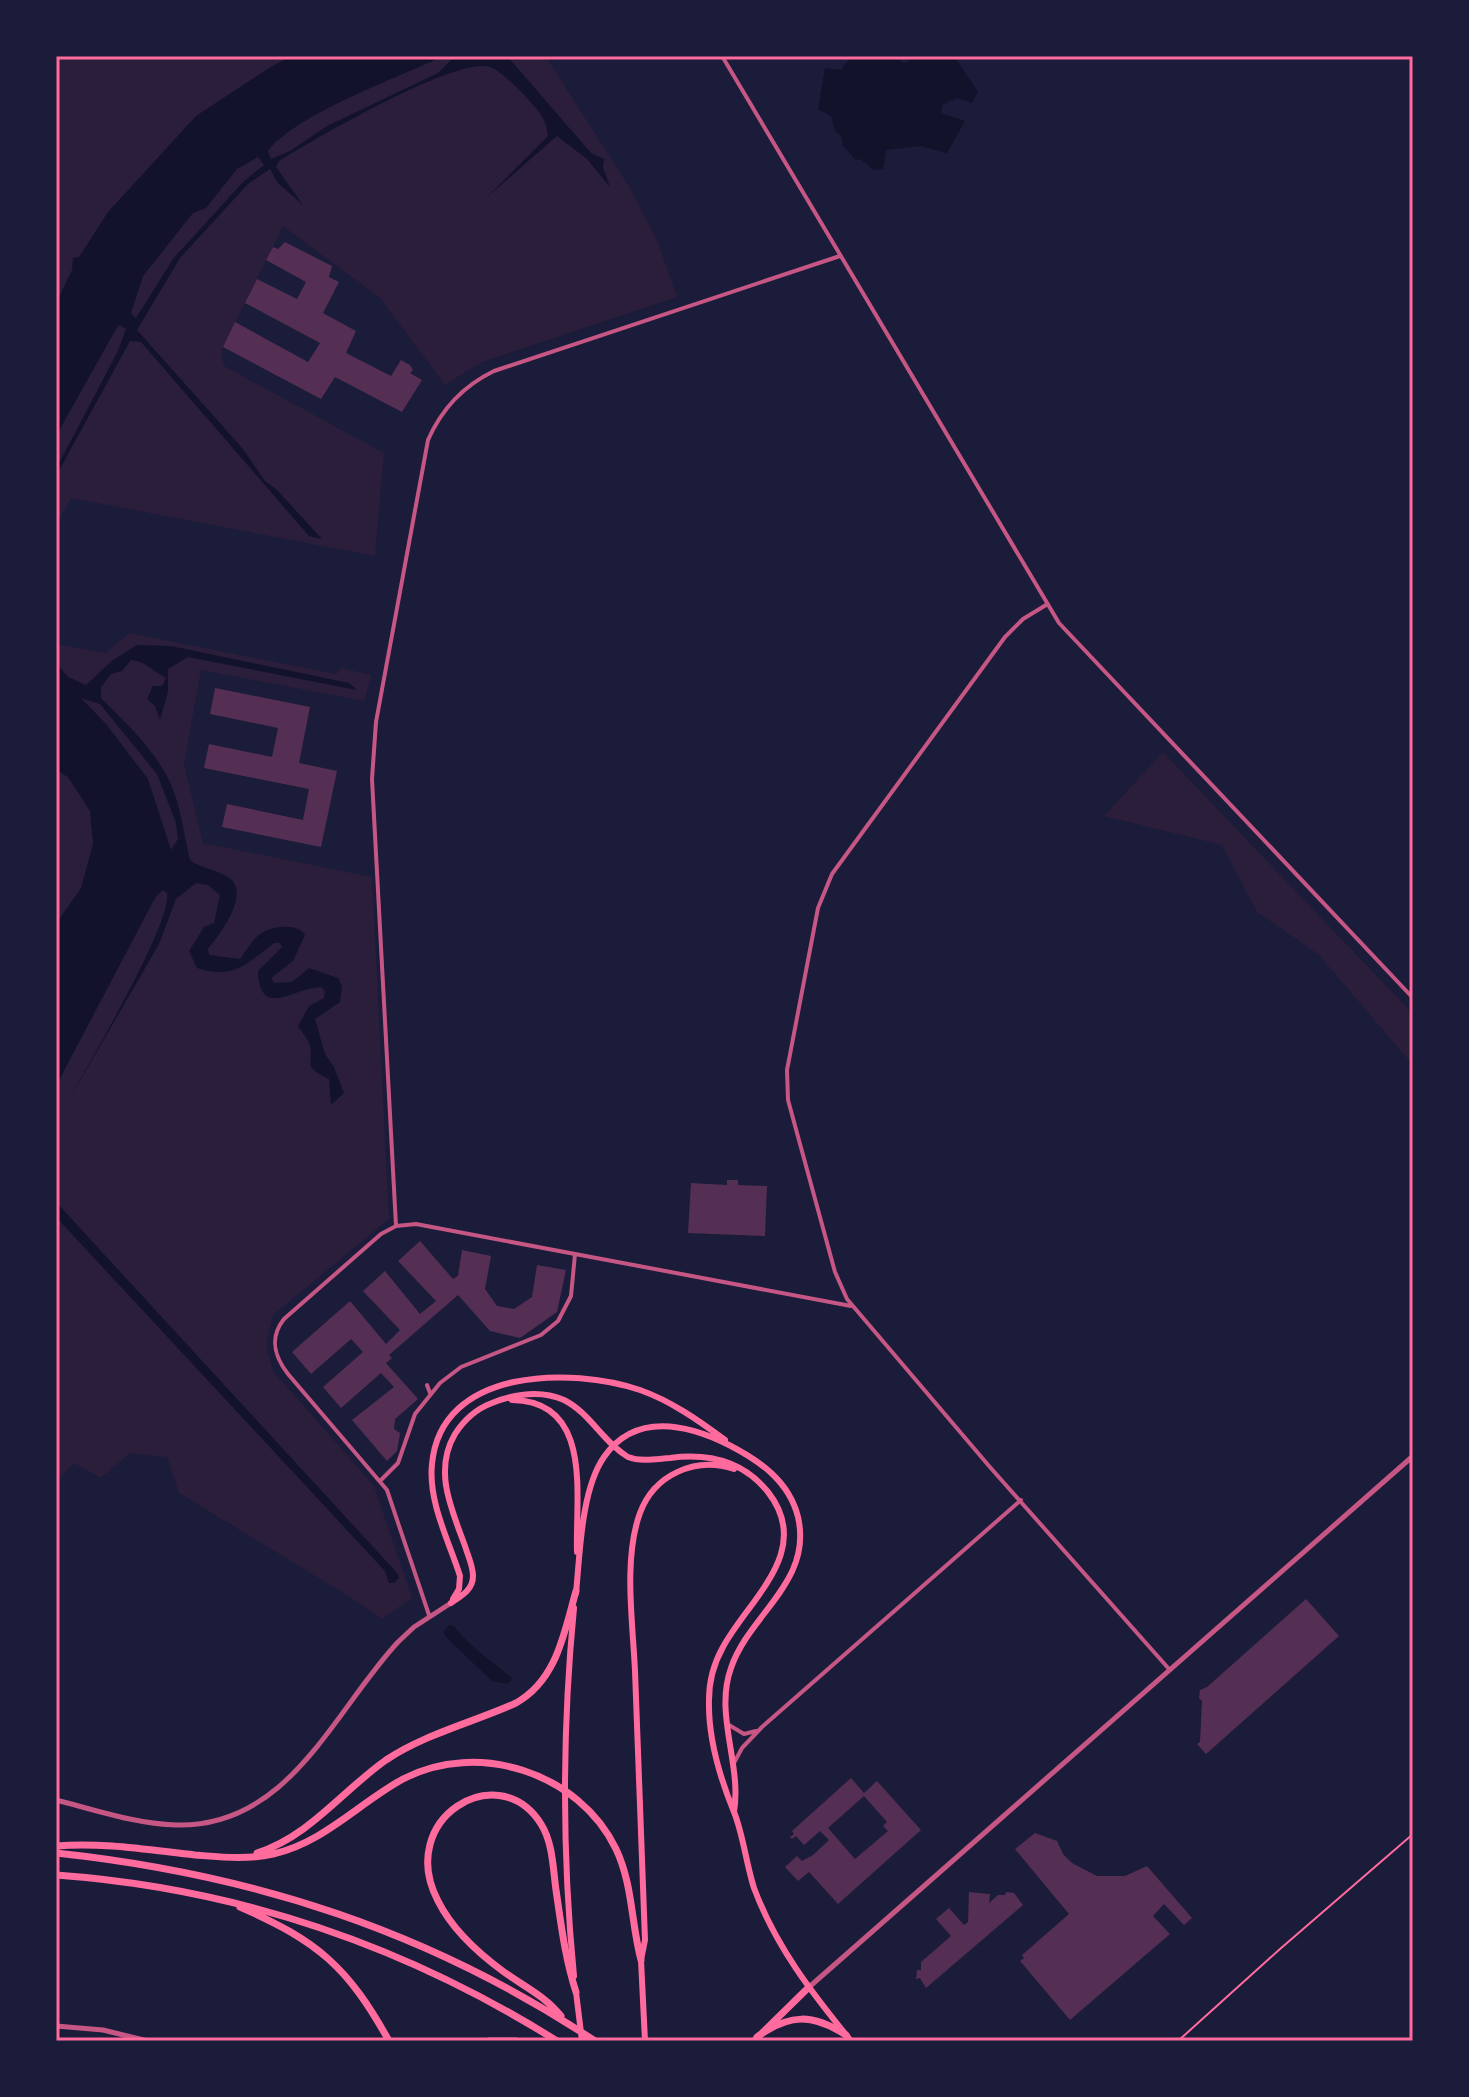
<svg xmlns="http://www.w3.org/2000/svg" width="1469" height="2097" font-family="'Source Sans 3',sans-serif">
	<style>
		.green { fill: #2a1e3b }
		.water { fill: #12122b; fill-rule: evenodd }
		.building { fill: #542f53; fill-rule: evenodd }
		.lines { fill: none; stroke-linecap: round; stroke-linejoin: round }
		.path { stroke: #ff6b9d; stroke-width: 2 }
		.minor { stroke: #c65784; stroke-width: 4 }
		.tertiary { stroke: #c65784; stroke-width: 5 }
		.primary { stroke: #ff6b9d; stroke-width: 6 }
		.trunk { stroke: #ff6b9d; stroke-width: 6 }
		.motorway { stroke: #ff6b9d; stroke-width: 7 }
		.neatline { fill: none; stroke: #ff6b9d; stroke-width: 3 }
	</style>
	<rect width="100%" height="100%" fill="#1b1b3a"/>
	<path class="green" d="M56,56H553L548,60L630,188L657,240L677,297L482,362L445,385L379,297L283,226L221,351L224,366L384,453L375,556L71,498L56,525Z
		M129,633L336,674L342,668L371,675L364,701L201,670L184,764L203,843L372,877L389,1219L273,1315L266,1345L273,1371L374,1486L412,1598L382,1619L350,1597L179,1493L167,1457L130,1453L101,1478L74,1463L56,1481V644L106,653Z
		M1163,752L1413,1014V1065L1318,954L1257,912L1222,845L1104,816Z"/>
	<path class="water" d="M293,56H444C399,77 296,114 268,151L271,159L290,151L327,126L438,73L453,58L452,56H507L591,153L604,159L603,167L610,187L587,159L557,136L487,197L548,136C547,130 546,123 543,118C537,107 502,70 490,67C456,56 313,140 279,161L276,167L303,205L278,183L270,169L248,184L180,258L137,330L243,449L265,481L276,489L322,539L309,536L141,342L130,341L56,476V469L118,351L126,329L120,325L116,329L56,436V303L72,270L73,258L79,257L108,212L196,116L272,66ZM258,157L264,165L243,182L173,259L136,318L131,313L143,276L193,213L206,208L237,169Z
		M846,56H894L904,63L920,56H954L978,92L972,103L957,98L942,105L941,113L965,121L947,153L921,146L886,150L883,169L873,170L861,159L856,160L843,146L842,137L835,131L831,116L818,109L825,68L841,70L849,59Z
		M137,645L171,646L349,683L357,690L188,657L168,669V692L160,720L155,706L147,699L153,686H162L166,678C153,671 145,661 131,660L122,671L111,674L101,687V698C129,726 164,758 176,798C182,818 185,839 190,860C201,868 214,869 226,876C254,890 220,934 208,949L209,955L240,959C246,951 254,937 262,933C273,926 298,923 305,935L293,961L271,978L274,983L292,982L309,968L338,978L342,986L340,1002L315,1019L325,1054L334,1067L344,1093L331,1105L329,1079C299,1064 316,1065 309,1043C307,1038 301,1031 298,1026L309,1006L324,998L325,991L321,987C293,988 260,1020 258,971L282,947L280,943H274C246,964 234,980 197,968L189,951L204,927L214,923L220,895L208,885L196,883L176,899L159,944L67,1103C86,1068 173,922 167,893L163,890L155,898L56,1086V924L81,888L93,844L90,811L68,777L56,770V679H61L56,675V663L68,677L86,685L113,660ZM81,698L100,704L157,774L176,823L178,839L171,850L148,779L106,724Z
		M56,1202L398,1574L399,1578L394,1583H389L385,1571L56,1217Z
		M449,1625L454,1626C470,1648 492,1661 512,1678L511,1681L507,1684L492,1681L445,1636L444,1631Z"/>
	<path class="building" d="M285,242L332,266L329,277L339,282L323,313L356,331L346,353L391,376L401,360L410,365L413,370L410,373L422,380L402,412L335,377L321,399L223,347L235,322L308,362L320,343L245,303L257,279L297,299L306,282L266,260L273,247L278,249Z
		M215,688L310,707L299,763L337,771L321,847L222,827L227,804L303,820L309,789L204,768L209,744L272,757L278,728L210,714Z
		M727,1180H738V1185L767,1186L765,1236L688,1233L691,1183L727,1185Z
		M420,1241L453,1279L458,1276L462,1250L491,1256L485,1289L497,1306L514,1309L532,1297L537,1265L566,1270L557,1312L520,1338L490,1331L458,1295L389,1355L392,1358L386,1363L418,1399L395,1419L394,1429L400,1433L397,1451L387,1461L352,1420L394,1387L381,1373L341,1408L323,1387L363,1352L351,1339L311,1374L292,1352L350,1301L386,1344L400,1330L363,1291L385,1271L420,1314L436,1301L398,1261Z
		M1306,1599L1339,1636L1206,1754L1197,1744L1200,1742L1202,1701L1199,1698L1200,1690L1207,1687Z
		M851,1778L864,1793L877,1781L921,1830L838,1904L809,1872L798,1881L785,1867L797,1856L802,1861L813,1855L829,1840L820,1831L804,1845L796,1836L792,1839L790,1837L794,1834L792,1831ZM864,1796L887,1822L883,1826L888,1831L855,1859L828,1828Z
		M1035,1833L1057,1841L1063,1854L1072,1863L1097,1876H1125L1147,1866L1192,1918L1184,1925L1164,1904L1153,1916L1170,1934L1070,2020L1020,1961L1024,1958L1022,1955L1069,1914L1015,1849Z
		M969,1892L990,1894L989,1903L998,1895H1005L1006,1892L1014,1893L1023,1905L926,1988L920,1978L916,1979L917,1970H921V1962L951,1936L936,1919L949,1908L964,1925L968,1922Z"/>
	<g class="lines">
		<path class="path" d="M1178,2041L1280,1949L1413,1834"/>
		<path class="minor" d="M722,56L1059,623L1413,998
			M1046,605L1023,619L1005,637L832,874L818,908L787,1070L788,1100L835,1272L847,1299L989,1466L1169,1669
			M396,1226L372,779L376,722L428,440C442,408 463,386 494,371L840,256
			M427,1385L430,1393
			M381,1480L398,1463L415,1414L440,1383L461,1367L541,1335L558,1321L571,1296L575,1254
			M429,1615L387,1490L288,1374C274,1356 269,1338 284,1319L381,1234L396,1226L416,1224L851,1306
			M729,1725L744,1734L756,1731
			M734,1763L742,1748L762,1727L1021,1500"/>
		<path class="tertiary" d="M56,1800C95,1810 136,1824 176,1825C289,1828 333,1712 398,1642L414,1627L451,1603
			M808,1988L1413,1456
			M56,2026L103,2030L148,2041"/>
		<path class="primary" d="M512,1400C594,1401 575,1497 577,1552
			M576,1593C580,1554 581,1490 604,1457C635,1412 687,1424 729,1445C760,1461 789,1481 798,1517C813,1582 749,1614 731,1668C714,1715 742,1764 734,1812
			M453,1599L459,1589L460,1576C449,1541 428,1502 432,1464C441,1367 572,1367 640,1390C671,1401 698,1420 725,1440
			M451,1603C461,1596 473,1590 473,1576C473,1566 468,1556 465,1546C452,1510 433,1471 455,1434C464,1420 476,1409 492,1403C515,1394 541,1390 564,1400C590,1413 603,1442 628,1457C641,1462 656,1459 670,1458C708,1453 743,1461 768,1492C814,1551 749,1599 723,1647C714,1663 709,1682 709,1700C708,1737 720,1778 734,1812C743,1834 746,1863 754,1888C776,1947 812,1993 851,2041
			M574,1608C562,1731 562,1854 574,1976
			M641,1960L645,1940C642,1851 639,1761 635,1671C633,1624 623,1559 640,1513C654,1475 695,1456 734,1469"/>
		<path class="trunk" d="M641,1960L645,2041
			M576,1992L582,2041"/>
		<path class="motorway" d="M56,1846C102,1842 149,1850 195,1855C221,1857 247,1860 273,1854C323,1843 359,1803 403,1779C477,1740 579,1772 616,1849C633,1885 631,1923 641,1960
			M56,1853C253,1874 429,1931 595,2041
			M257,1853C310,1836 342,1791 386,1760C425,1734 474,1722 516,1703C557,1680 564,1633 576,1591
			M56,1875C236,1888 404,1945 557,2041
			M240,1907C318,1941 348,1967 389,2041
			M561,2016C545,1996 525,1987 504,1972C478,1953 452,1929 438,1901C395,1819 498,1756 541,1824C553,1843 553,1869 556,1890C561,1924 565,1958 576,1992
			M757,2037C790,2013 813,2014 846,2035
			M489,2041H516
			M754,2041L808,1988"/>
	</g>
	<rect width="1469" height="2097" fill="none" stroke="#1b1b3a" stroke-width="116"/>
	<rect x="58" y="58" width="1353" height="1981" class="neatline"/>
</svg>
